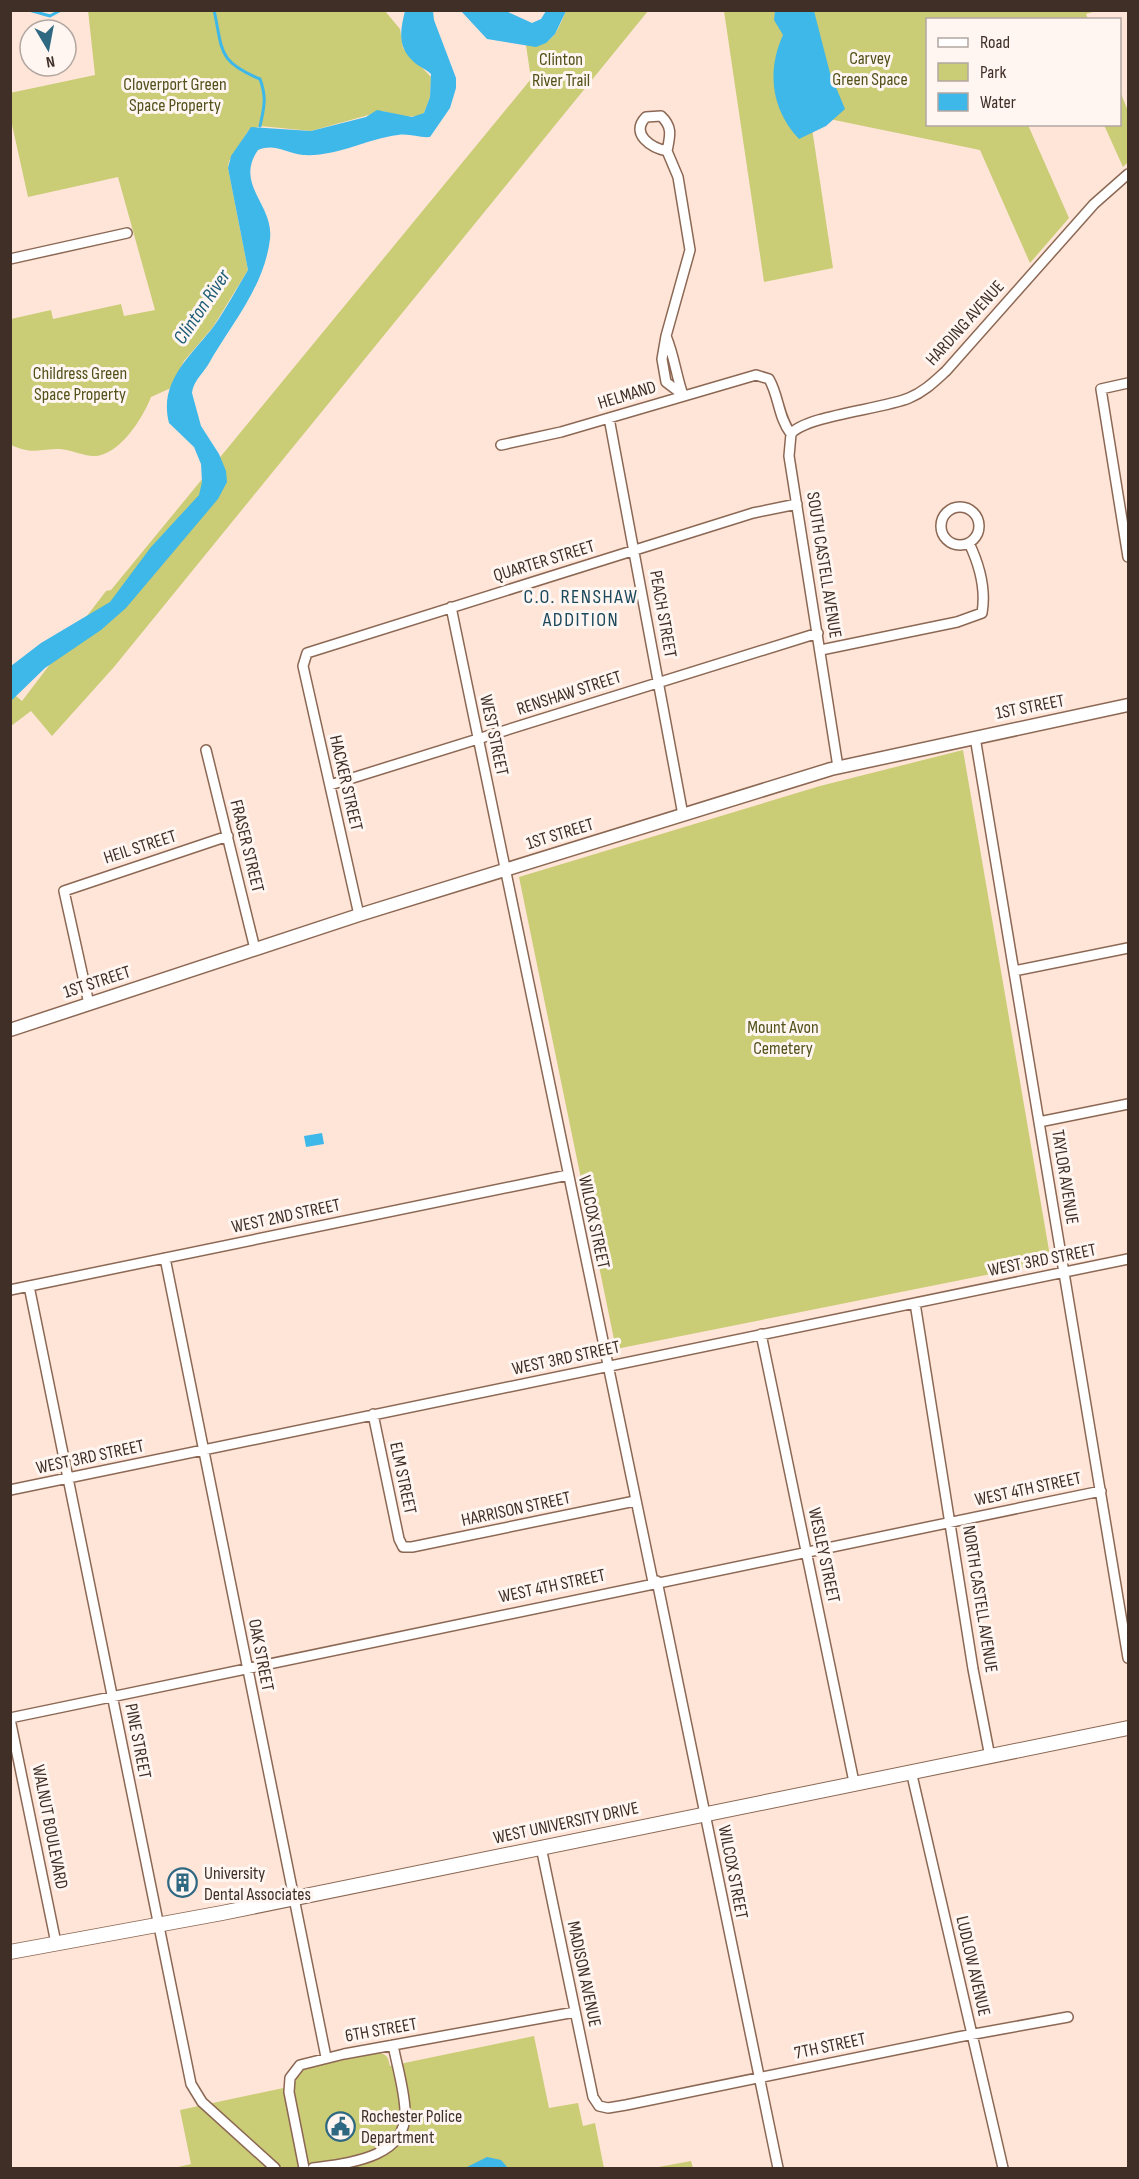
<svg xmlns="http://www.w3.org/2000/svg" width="1139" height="2179" font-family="'Sofia Sans Condensed',sans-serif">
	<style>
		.green { fill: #cacc76 }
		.water { fill: #3eb7e9 }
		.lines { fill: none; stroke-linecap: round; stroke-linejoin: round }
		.stream { stroke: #3eb7e9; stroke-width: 3 }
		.minor-casing { stroke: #8c6854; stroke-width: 12 }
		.tertiary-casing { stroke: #8c6854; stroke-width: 15 }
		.secondary-casing { stroke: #8c6854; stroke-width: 16 }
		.minor { stroke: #fff; stroke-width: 9 }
		.tertiary { stroke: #fff; stroke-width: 12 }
		.secondary { stroke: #fff; stroke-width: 14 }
		.labels { text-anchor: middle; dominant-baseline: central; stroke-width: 6; stroke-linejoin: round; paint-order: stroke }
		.park-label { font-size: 18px; fill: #51511a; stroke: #fff6f2 }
		.street-label { font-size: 18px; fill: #3f2f27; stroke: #fff6f2 }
		.poi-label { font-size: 18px; fill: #3f2f27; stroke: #fff6f2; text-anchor: start }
		.water-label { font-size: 20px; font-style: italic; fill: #1e5d77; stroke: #fff6f2 }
		.neighbourhood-label { font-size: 20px; letter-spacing: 1.5px; fill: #1b495d; stroke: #fff6f2 }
	</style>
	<rect width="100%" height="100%" fill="#fee5d8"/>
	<path class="green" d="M88,10L385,11L400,29L403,48L431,77L430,97L424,113L419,116L404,117L383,111L311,131L260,126L248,131L229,161L228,168L248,270L213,327L184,361L171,388L151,397C143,418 118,458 92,456C81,455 67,448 56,449C36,450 31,454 11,445V319L51,310L53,319L121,304L124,316L155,310L118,177L28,197L11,120L10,93L95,75Z
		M566,11H648L114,667L52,736L31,711L11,726V692L22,701L106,591L111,590L531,79L526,45C552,48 557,32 566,11Z
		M724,11H1096L1086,14L1088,19L928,20V124L1028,125L1069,218L1030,263L980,150L810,115L833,268L764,282Z
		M1120,91L1128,111V162L1123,167L1104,125L1120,124Z
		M963,750L1051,1262L616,1349L519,877L820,786Z
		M534,2036L549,2108L578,2103L583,2126L595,2123L604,2168H174L191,2164L180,2110L293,2086L298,2074L304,2068L378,2053C388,2054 388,2058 390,2066Z
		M691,2161L693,2168H653Z"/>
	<path class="water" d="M405,11H433L434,20L456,78V88L450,108L430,137C419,138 409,133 398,135C366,139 337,157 303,155C286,153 275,143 258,150C234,185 274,204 270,239C264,288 231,324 208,365C202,374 193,382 192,393L201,426L219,454L226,471L227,482L218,499L126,608L101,630L45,668L11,701V666L41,643L110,602L151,547L199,495L202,482L201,464L194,447L169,423C158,381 192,355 214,326C226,309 237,288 248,270L228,168L231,156L251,127L311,131L366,117L377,110L412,117L424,113L430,97L431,74C426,69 420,67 415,63C397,48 400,31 405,11Z
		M461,11H506L532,23L541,19L546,11H566L555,34L546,43L536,47L487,39Z
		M775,11H814L830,73L845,109L826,126L799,139C772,111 766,72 783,35L774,20Z
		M322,1133L324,1144L306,1147L304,1136Z
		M487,2157L501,2160L508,2168H465Z"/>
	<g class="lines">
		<path class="stream" d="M29,10L50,16L61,10
			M214,10C223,51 217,61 260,79C267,98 264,108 260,126"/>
		<defs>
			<path id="minor" d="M10,259L127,233
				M666,336L690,250L678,177L667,151C652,148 629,134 646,117L661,116C673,127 670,136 667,151
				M666,336C674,355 676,375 683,395L666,382L662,359Z
				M1128,383L1101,389L1128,557
				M609,418L683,815
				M501,445L561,432L756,375L769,379C779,396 778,417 791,434
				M941 526a19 19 0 1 1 38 0a19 19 0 1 1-38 0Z
				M451,607L653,1582
				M821,650L957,622L982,613C986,590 979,564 969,543
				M975,737L1128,1658
				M206,750L255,949
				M838,767L789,456L791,434C804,416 883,409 909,398C924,392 935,381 946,371L1094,204L1128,174
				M330,785L818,633
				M359,915L303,666L307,653L753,513L797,504
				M1014,971L1128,948
				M89,1004L64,891L228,836
				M1039,1122L1128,1104
				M165,1258L326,2057
				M29,1286L191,2084L202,2102L275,2168
				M10,1290L568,1175
				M915,1303L973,1669L990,1757
				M761,1334L854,1782
				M373,1414L399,1539L403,1547H412L635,1501
				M10,1490L1128,1259
				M657,1581L778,2168
				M10,1718L1101,1491
				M10,1719L56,1943
				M911,1771L1003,2168
				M541,1847L593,2097L599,2106L608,2108L626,2105L958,2037L1068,2017
				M304,2168L289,2092L290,2078L300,2065L344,2054L575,2012
				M313,2168C349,2163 408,2158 405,2110C404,2088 397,2066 393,2045"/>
			<path id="tertiary" d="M10,1030L359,915L831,769L1128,705"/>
			<path id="secondary" d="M10,1952L222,1913L1128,1728"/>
		</defs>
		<use href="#minor" class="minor-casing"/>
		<use href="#tertiary" class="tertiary-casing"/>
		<use href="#secondary" class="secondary-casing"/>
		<use href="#minor" class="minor"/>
		<use href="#tertiary" class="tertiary"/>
		<use href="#secondary" class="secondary"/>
	</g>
	<defs>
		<symbol id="building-ring" viewBox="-11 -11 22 22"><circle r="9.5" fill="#fff6f2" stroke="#2e6881" stroke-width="1.5"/><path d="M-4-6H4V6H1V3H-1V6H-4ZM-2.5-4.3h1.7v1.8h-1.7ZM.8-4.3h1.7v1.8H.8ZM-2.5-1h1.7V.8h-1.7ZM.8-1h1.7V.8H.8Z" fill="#2e6881"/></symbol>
		<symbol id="civic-ring" viewBox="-11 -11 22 22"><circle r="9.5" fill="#fff6f2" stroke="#2e6881" stroke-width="1.5"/><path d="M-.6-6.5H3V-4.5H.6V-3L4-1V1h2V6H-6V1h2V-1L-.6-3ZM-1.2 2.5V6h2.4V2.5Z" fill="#2e6881"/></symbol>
	</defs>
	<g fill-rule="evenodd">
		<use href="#building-ring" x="166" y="1866" width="33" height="33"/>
		<use href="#civic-ring" x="324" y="2110" width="33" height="33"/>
	</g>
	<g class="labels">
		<g class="park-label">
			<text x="870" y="58">Carvey<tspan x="870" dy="21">Green Space</tspan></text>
			<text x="561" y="59">Clinton<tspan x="561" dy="21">River Trail</tspan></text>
			<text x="175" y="84">Cloverport Green<tspan x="175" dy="21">Space Property</tspan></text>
			<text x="80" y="373">Childress Green<tspan x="80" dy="21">Space Property</tspan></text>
			<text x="783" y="1027">Mount Avon<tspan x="783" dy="21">Cemetery</tspan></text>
		</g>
		<g class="street-label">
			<text transform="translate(965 323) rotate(-48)">HARDING AVENUE</text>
			<text transform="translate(627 395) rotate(-17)">HELMAND</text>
			<text transform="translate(544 561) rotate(-17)">QUARTER STREET</text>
			<text transform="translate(824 565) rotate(81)">SOUTH CASTELL AVENUE</text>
			<text transform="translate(663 614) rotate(80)">PEACH STREET</text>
			<text transform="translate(569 693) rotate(-18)">RENSHAW STREET</text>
			<text transform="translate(1030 707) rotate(-11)">1ST STREET</text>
			<text transform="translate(494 735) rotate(78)">WEST STREET</text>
			<text transform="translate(346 783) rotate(77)">HACKER STREET</text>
			<text transform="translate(560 834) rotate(-17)">1ST STREET</text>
			<text transform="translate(247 846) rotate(76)">FRASER STREET</text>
			<text transform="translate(140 847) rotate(-18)">HEIL STREET</text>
			<text transform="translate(97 982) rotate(-18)">1ST STREET</text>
			<text transform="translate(1065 1177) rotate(81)">TAYLOR AVENUE</text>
			<text transform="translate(286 1216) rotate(-12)">WEST 2ND STREET</text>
			<text transform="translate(594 1222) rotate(78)">WILCOX STREET</text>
			<text transform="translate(1042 1260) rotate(-11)">WEST 3RD STREET</text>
			<text transform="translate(566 1358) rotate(-12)">WEST 3RD STREET</text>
			<text transform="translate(90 1457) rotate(-12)">WEST 3RD STREET</text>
			<text transform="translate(403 1478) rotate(78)">ELM STREET</text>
			<text transform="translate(1028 1489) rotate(-12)">WEST 4TH STREET</text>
			<text transform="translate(516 1509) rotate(-12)">HARRISON STREET</text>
			<text transform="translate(824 1555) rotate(78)">WESLEY STREET</text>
			<text transform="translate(552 1586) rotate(-12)">WEST 4TH STREET</text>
			<text transform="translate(980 1599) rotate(81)">NORTH CASTELL AVENUE</text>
			<text transform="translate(261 1655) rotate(79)">OAK STREET</text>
			<text transform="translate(138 1741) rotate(79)">PINE STREET</text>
			<text transform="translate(566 1823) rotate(-12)">WEST UNIVERSITY DRIVE</text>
			<text transform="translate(50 1827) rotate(79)">WALNUT BOULEVARD</text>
			<text transform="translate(733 1872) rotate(79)">WILCOX STREET</text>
			<text transform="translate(973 1966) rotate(77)">LUDLOW AVENUE</text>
			<text transform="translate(584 1974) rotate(78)">MADISON AVENUE</text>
			<text transform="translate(381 2030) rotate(-10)">6TH STREET</text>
			<text transform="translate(830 2046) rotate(-12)">7TH STREET</text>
		</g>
		<g class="poi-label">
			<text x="204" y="1873">University<tspan x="204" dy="21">Dental Associates</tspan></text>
			<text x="361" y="2116">Rochester Police<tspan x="361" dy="21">Department</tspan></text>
		</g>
		<g class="water-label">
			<text transform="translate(202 307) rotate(-56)">Clinton River</text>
		</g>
		<g class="neighbourhood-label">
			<text x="581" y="597">C.O. RENSHAW<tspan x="581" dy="23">ADDITION</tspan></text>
		</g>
	</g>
	<rect width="1139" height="2179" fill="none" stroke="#3f2f27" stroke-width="24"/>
	<rect x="926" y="18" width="195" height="108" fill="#fff6f2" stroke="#b2a6a1" stroke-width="1.5"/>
	<rect x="938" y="38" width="30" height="9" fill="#ffffff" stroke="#b2a6a1" stroke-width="1.5"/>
	<text x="980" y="48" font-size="18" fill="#3f2f27">Road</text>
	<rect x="938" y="63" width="30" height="18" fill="#cacc76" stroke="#b2a6a1" stroke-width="1.5"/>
	<text x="980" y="78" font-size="18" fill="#3f2f27">Park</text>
	<rect x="938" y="93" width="30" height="18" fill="#3eb7e9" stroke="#b2a6a1" stroke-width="1.5"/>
	<text x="980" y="108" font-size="18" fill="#3f2f27">Water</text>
	<g transform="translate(48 48) rotate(170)"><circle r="28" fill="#fff6f2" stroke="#b2a6a1" stroke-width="1.5"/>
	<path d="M0-4.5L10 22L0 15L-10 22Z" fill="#2e6881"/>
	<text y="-9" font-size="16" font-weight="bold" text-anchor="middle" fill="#3f2f27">N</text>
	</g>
</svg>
